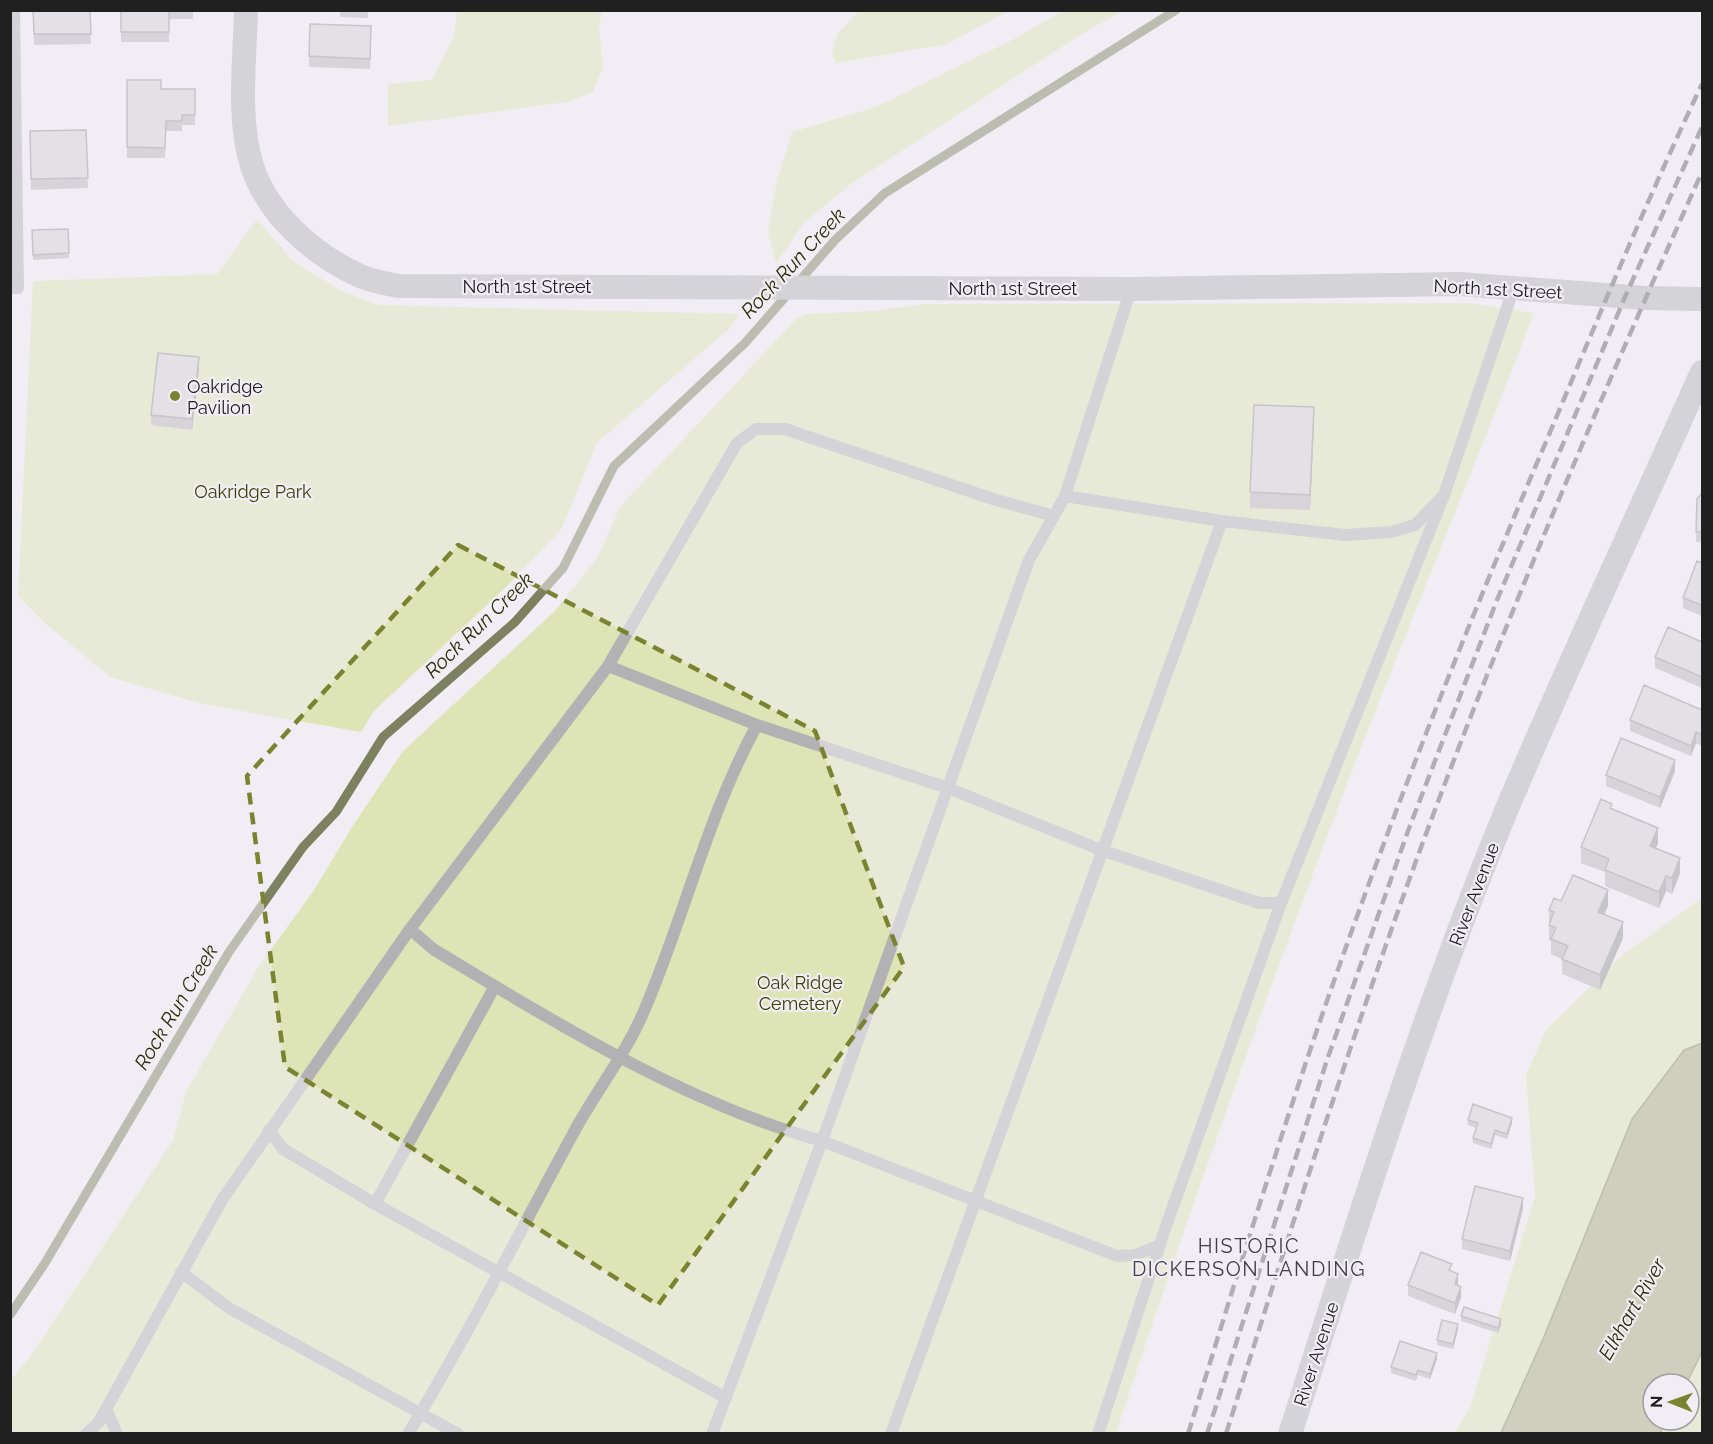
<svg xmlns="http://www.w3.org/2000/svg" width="1713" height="1444" font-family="Raleway,sans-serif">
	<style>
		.green { fill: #dde5b6 }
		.water { fill: #a4ac7a; stroke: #7c825f; stroke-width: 1.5 }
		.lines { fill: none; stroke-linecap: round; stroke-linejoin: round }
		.stream { stroke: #7c825f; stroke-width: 9 }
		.lane { stroke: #b2b1b3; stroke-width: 12 }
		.street { stroke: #b2b1b3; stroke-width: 24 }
		.rail { stroke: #616062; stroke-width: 4.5; stroke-dasharray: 12 6; stroke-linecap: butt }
		.wall { fill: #b5b3b7 }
		.shaded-wall { fill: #939295 }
		.building { fill: #d2d0d5; stroke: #939295; stroke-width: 1.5 }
		.marked { fill: none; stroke: #7a8430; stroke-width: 4.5; stroke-dasharray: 12 8; stroke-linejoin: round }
		.poi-dot { fill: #7a8430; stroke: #f0eef4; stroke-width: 2 }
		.labels { text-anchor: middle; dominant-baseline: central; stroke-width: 4.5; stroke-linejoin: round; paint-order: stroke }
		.street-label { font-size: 18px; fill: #202021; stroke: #f0eef4 }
		.poi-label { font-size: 18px; fill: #202021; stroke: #f0eef4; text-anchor: start }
		.park-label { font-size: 18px; fill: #393f01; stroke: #f0eef4 }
		.water-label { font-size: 20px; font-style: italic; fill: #2a2e06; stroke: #f0eef4 }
		.neighbourhood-label { font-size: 20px; letter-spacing: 1.5px; fill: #414044; stroke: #f0eef4 }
	</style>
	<rect width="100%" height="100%" fill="#f0eef4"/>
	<path class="green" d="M457,11H602L599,28L603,66L593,92L567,102L388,126V84L432,80L454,36Z
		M859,11V10L1009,11L947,44L836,63L832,54L837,34Z
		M1063,11H1123L1080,35L851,184L803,224L776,264L768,231L777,180L792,132L876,107L1012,40Z
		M257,219L292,260L343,292L380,305L739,314L730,328L597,443L561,530L507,586L374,711L361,732L202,704L110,677L47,625L18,596L33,281L217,274Z
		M1468,303L1534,313C1475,467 1411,618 1352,771C1268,990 1189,1211 1116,1433L11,1434L10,1381L32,1354L173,1140L186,1092L259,966L314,890L352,827L403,751L555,611L597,558L620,507L796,319L806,314L875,311L923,304Z
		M1702,898V1043L1684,1050L1632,1119L1543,1339L1501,1433L1454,1434L1470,1407L1535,1196L1526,1075L1546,1030L1621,956Z
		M1702,1352V1433L1660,1434L1667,1420H1689V1384H1686Z"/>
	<path class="water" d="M1702,1043V1352L1686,1384H1653V1420H1667L1660,1433H1501L1543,1339L1632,1119L1684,1050Z"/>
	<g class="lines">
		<path class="stream" d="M10,1315L45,1263L229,952L303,847L336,812L383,737L515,622L563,568L614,466L745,343L835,240L885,193L1176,10"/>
		<path class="lane" d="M10,288H18L14,10
			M1065,496L1222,521L1345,535L1391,532L1415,525L1444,495L1514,287
			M608,666L757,725L948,788L1101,850L1259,903H1281
			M410,929L433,949C553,1021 686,1104 822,1141L1117,1256L1135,1255L1160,1245
			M269,1130L283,1149L375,1204L726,1398
			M375,1204L495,986
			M181,1272L229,1308L458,1434
			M106,1409L117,1434
			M86,1434L98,1423L106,1409L222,1200L410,929L608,666L737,443L756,429H785L996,500L1054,516
			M408,1434C468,1335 519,1233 574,1132C596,1091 626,1054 644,1011C685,916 707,816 757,725
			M712,1434L822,1141L1029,560L1065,496L1131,289
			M891,1434L1222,521
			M1098,1434L1165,1229L1281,903L1444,495"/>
		<path class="street" d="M246,10C245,60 237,118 252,166C268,215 313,254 358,275C370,281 385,283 398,286L1131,289L1459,284L1645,298L1702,299
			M1290,1434C1357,1225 1422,1014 1506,811C1568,664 1637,518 1702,372"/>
		<path class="rail" d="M1188,1434C1233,1288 1278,1142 1328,998C1394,808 1469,622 1548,437C1598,318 1647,200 1702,84
			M1207,1434L1327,1060L1408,831L1497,600L1625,297L1702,127
			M1226,1434C1289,1235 1351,1037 1423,842C1507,615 1603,392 1702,172"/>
	</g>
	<path class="wall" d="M33,10H90L91,44L34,45Z
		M121,10H193V19H169V42H121Z
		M340,10H368V18L340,17Z
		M371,26L370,69L309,67V56Z
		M127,80L161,89H195V125H182V131H166L165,158H127Z
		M86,130L88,188L31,190L30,131Z
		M68,229L69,258L33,260L32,230Z
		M199,368L192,430L151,425V415Z
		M1314,423L1310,510L1250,508V492Z
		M1702,493V542H1696L1697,499Z
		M1702,563V616L1683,608V598Z
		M1702,642V688L1655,668V657Z
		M1702,710V746L1696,743L1691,756L1630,731V720Z
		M1675,771L1660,808L1606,786V775Z
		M1612,809L1658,843L1656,848L1680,873L1672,894L1666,891L1659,908L1605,886V872L1581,863V847Z
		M1561,901L1608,906L1604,914L1623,938L1600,990L1562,974V959L1551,954V941L1549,940V910Z
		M1468,1120L1512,1123L1507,1139L1495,1135L1491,1149L1473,1143V1138L1476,1128L1468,1125Z
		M1523,1208L1510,1261L1462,1249V1239Z
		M1452,1271L1458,1284L1461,1297L1455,1314L1408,1296V1285Z
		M1461,1316L1501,1324L1498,1333L1461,1321Z
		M1458,1329L1453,1349L1437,1345V1340Z
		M1437,1359L1430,1379L1418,1375L1416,1381L1391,1373V1367Z"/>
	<path class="shaded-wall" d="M199,357V368L192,430V419Z
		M1314,407V423L1310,510V495Z
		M1696,732V743L1691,756V746Z
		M1675,760V771L1660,808V797Z
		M1658,828V843L1650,861V846Z
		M1680,858V873L1672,894V878Z
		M1666,876V891L1659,908V892Z
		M1608,890V906L1598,927V912Z
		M1623,922V938L1600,990V975Z
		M1512,1118V1123L1507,1139V1134Z
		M1495,1130V1135L1491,1149V1144Z
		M1523,1198V1208L1510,1261V1251Z
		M1458,1274V1284L1455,1295V1284Z
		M1461,1287V1297L1455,1314V1303Z
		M1501,1319V1324L1498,1333V1328Z
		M1458,1324V1329L1453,1349V1344Z
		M1437,1353V1359L1430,1379V1374Z"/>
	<path class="building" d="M33,10H90L91,34H34Z
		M121,10H169V32H121Z
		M310,24L371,26L370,59L309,56Z
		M127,80H161V89H195V115H182V121H166L165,148L127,147Z
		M86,130L88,178L31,179L30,131Z
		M68,229L69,253L33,255L32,230Z
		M158,353L199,357L192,419L151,415Z
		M1254,405L1314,407L1310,495L1250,492Z
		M1702,493V532H1696L1697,499Z
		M1697,561L1702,563V605L1683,598Z
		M1668,627L1702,642V677L1655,657Z
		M1644,685L1702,710V735L1696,732L1691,746L1630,720Z
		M1621,738L1675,760L1660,797L1606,775Z
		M1601,799L1612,804L1610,808L1658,828L1650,846L1680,858L1672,878L1666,876L1659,892L1605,870L1609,859L1581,847Z
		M1573,875L1608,890L1598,912L1623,922L1600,975L1562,959L1568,946L1551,939L1556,928L1549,925L1554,912L1549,910L1554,898L1561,901Z
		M1473,1104L1512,1118L1507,1134L1495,1130L1491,1144L1473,1138L1478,1123L1468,1120Z
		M1475,1186L1523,1198L1510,1251L1462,1239Z
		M1421,1252L1452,1264L1449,1270L1458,1274L1455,1284L1461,1287L1455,1303L1408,1285Z
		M1464,1307L1501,1319L1498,1328L1461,1316Z
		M1442,1320L1458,1324L1453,1344L1437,1340Z
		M1400,1341L1437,1353L1430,1374L1418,1370L1416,1375L1391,1367Z"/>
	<path d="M0 0H1713V1444H0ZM458,545L815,731L904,967L658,1305L285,1067L247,776Z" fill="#f0eef4" fill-opacity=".55" fill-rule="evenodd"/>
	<path class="marked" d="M458,545L815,731L904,967L658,1305L285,1067L247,776Z"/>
	<circle class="poi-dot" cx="175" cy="396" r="6"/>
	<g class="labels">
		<g class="street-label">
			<text x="527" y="286">North 1st Street</text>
			<text x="1013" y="288">North 1st Street</text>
			<text transform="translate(1498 289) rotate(3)">North 1st Street</text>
			<text transform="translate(1474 894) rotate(-69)">River Avenue</text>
			<text transform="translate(1316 1354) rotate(-72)">River Avenue</text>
		</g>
		<g class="poi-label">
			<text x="187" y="386">Oakridge<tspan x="187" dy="21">Pavilion</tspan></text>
		</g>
		<g class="park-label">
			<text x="253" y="491">Oakridge Park</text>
			<text x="800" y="982">Oak Ridge<tspan x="800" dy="21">Cemetery</tspan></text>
		</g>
		<g class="water-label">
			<text transform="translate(793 263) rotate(-47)">Rock Run Creek</text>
			<text transform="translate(479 625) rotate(-44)">Rock Run Creek</text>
			<text transform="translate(176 1007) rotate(-59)">Rock Run Creek</text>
			<text transform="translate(1632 1309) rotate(-60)">Elkhart River</text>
		</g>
		<g class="neighbourhood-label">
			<text x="1249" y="1246">HISTORIC<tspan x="1249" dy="23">DICKERSON LANDING</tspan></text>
		</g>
	</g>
	<rect width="1713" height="1444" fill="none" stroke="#202021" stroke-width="24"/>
	<g transform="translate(1671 1402) rotate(271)"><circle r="28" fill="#f0eef4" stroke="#9d9ca0" stroke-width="1.5"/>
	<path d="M0-4.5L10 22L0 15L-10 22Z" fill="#7a8430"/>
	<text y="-9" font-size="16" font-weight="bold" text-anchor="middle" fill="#202021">N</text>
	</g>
</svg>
